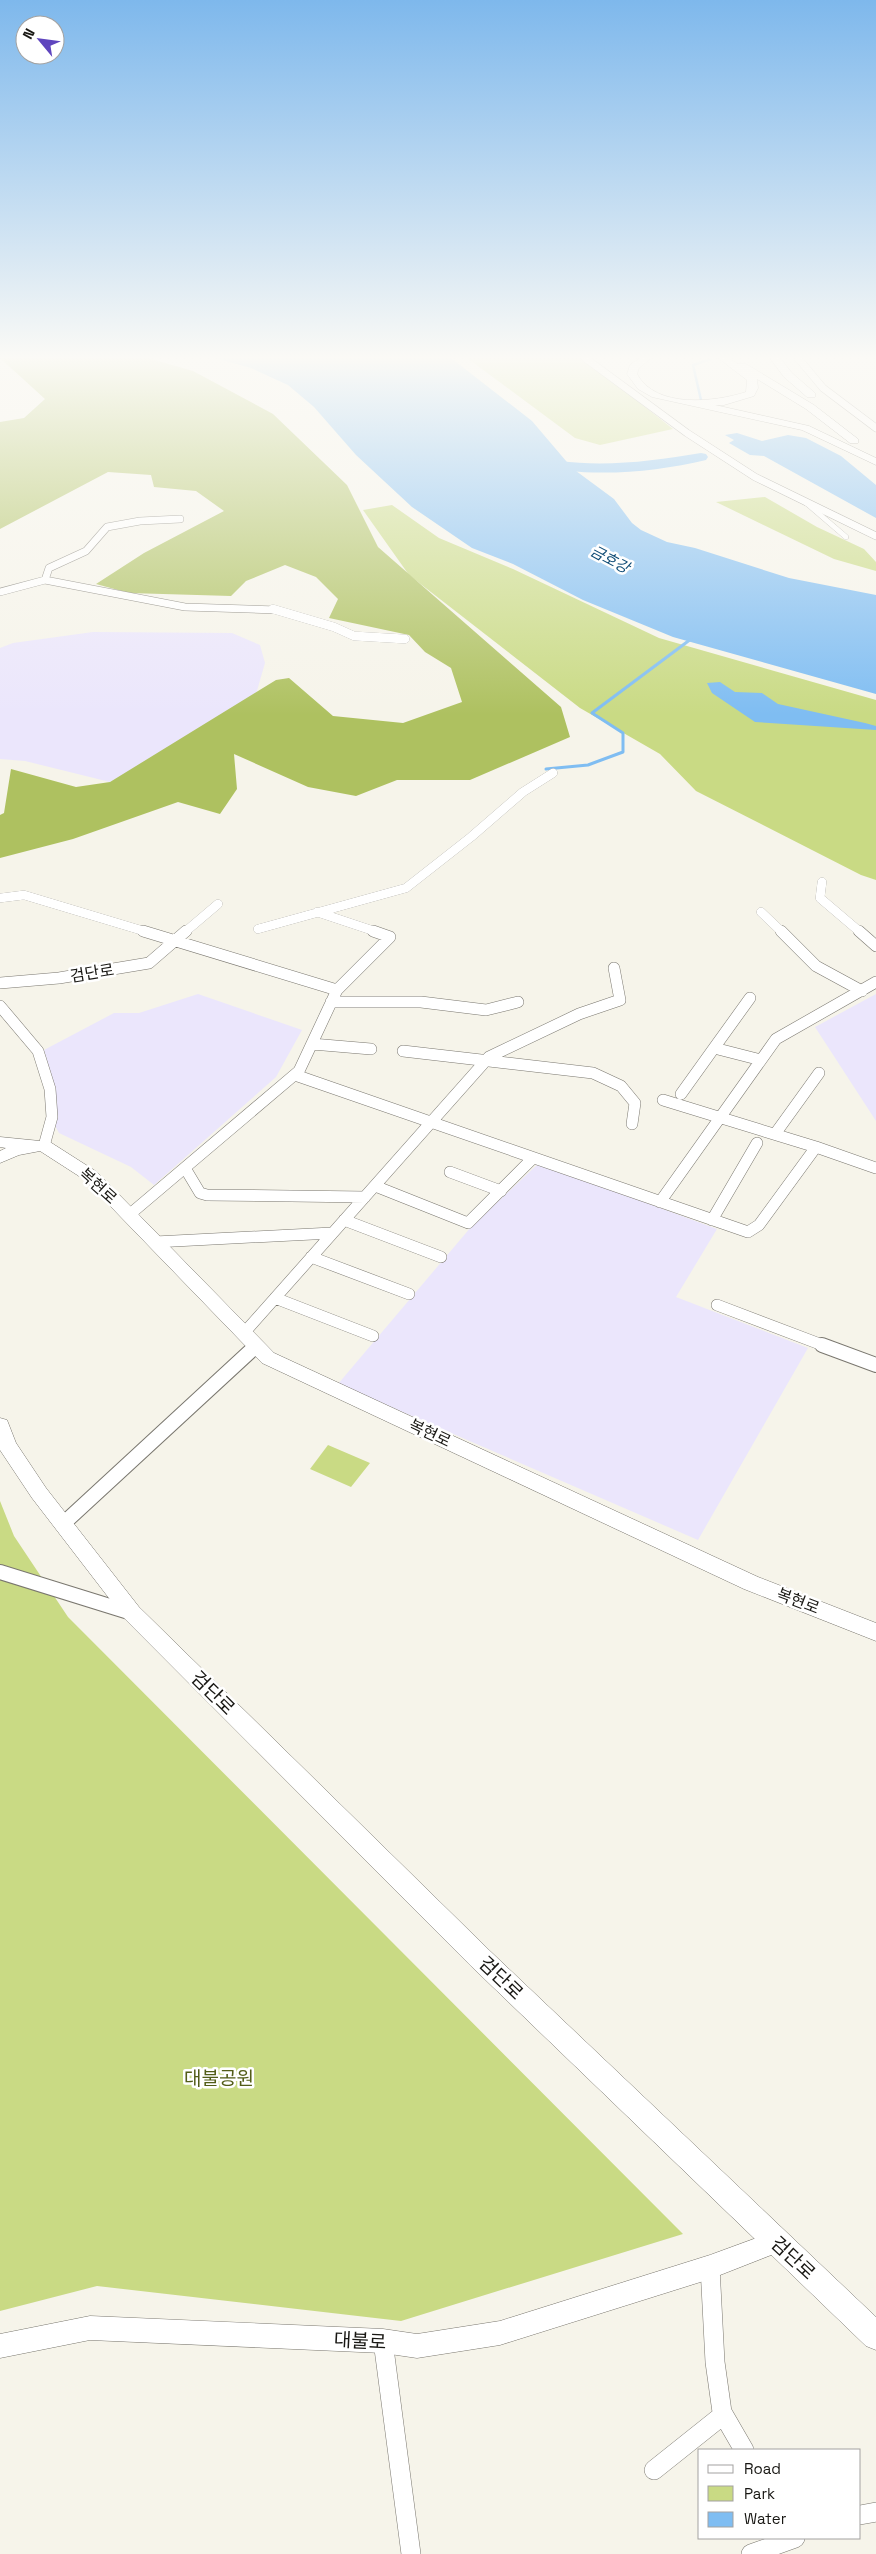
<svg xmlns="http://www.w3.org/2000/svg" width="876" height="2554" font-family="'Space Grotesk','Noto Sans KR',sans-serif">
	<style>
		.education { fill: #ebe6fc }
		.green { fill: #c9da84 }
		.forest { fill: #aec160 }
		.water { fill: #7fbdf2 }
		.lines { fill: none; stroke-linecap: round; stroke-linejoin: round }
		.stream-far1 { stroke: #7fbdf2; stroke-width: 2.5 }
		.stream { stroke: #7fbdf2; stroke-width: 3 }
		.river { fill: #7fbdf2; fill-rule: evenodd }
		.pedestrian-casing { stroke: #7a776f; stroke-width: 5.5 }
		.minor-far4-casing { stroke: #7a776f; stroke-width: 8 }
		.minor-far3-casing { stroke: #7a776f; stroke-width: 9 }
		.minor-far2-casing { stroke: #7a776f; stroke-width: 12 }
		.minor-far1-casing { stroke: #7a776f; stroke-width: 16 }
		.minor-casing { stroke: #7a776f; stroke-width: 20 }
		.tertiary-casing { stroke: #7a776f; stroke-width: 1 }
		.secondary-casing { stroke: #7a776f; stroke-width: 1 }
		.trunk-casing { stroke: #7a776f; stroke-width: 1 }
		.pedestrian { stroke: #fff; stroke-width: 5 }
		.minor-far4 { stroke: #fff; stroke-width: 7 }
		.minor-far3 { stroke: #fff; stroke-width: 9 }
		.minor-far2 { stroke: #fff; stroke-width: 11 }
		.minor-far1 { stroke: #fff; stroke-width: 14 }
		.minor { stroke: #fff; stroke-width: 19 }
		.tertiary { fill: #fff; fill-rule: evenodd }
		.secondary { fill: #fff; fill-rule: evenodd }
		.trunk { fill: #fff; fill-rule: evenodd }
		.labels { text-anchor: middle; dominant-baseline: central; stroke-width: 5; stroke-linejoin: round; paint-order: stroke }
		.far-water-label { font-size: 15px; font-style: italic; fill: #0f4c76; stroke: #fff }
		.street-label { font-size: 16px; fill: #181713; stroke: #fff }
		.near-street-label { font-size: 19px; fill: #181713; stroke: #fff }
		.near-park-label { font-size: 19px; fill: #525d18; stroke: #fff }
	</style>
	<rect width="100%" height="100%" fill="#f6f4ea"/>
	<path class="education" d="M93,632L232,633L260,645L265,663L254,701L110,782L25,761L0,759V648L13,643Z
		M198,994L302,1030L276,1077L154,1185L131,1167L59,1133L53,1122L54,1084L44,1050L114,1013H139Z
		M876,994V1121L815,1027Z
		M539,1163L717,1229L676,1297L808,1348L698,1540L338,1384L471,1227Z"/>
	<path class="green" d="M467,358H583L673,429L600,445L575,438Z
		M765,497L817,527L864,549L876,562V571L834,559L716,502Z
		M392,505L439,538L513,569L659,638L876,700V880L861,875L696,791L660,754L580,708L409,575L363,510Z
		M328,1445L370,1463L351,1487L310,1469Z
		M0,1501L14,1536L68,1617L683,2234L401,2321L97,2286L0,2311Z"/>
	<path class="forest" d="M0,358H148L193,371L273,414L347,485L378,547L561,707L570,737L470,780H397L356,796L308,787L234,754L237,789L220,814L178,802L73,839L0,858V815L4,813L11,769L76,787L110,782L276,680L289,678L333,716L403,723L462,702L451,668L425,652L409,635L329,618L338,599L316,577L285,565L246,581L231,596L129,593L96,584L144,553L224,511L196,491L154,487L151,475L108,472L0,529V422L24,418L45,399Z"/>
	<path class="water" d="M215,358H451L532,421L572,468L614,499L632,523L641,530L667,542L695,548L789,578L876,595V694L673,637L583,600L513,564L472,548L412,507L356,455L314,407L288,385L251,368Z
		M737,433L762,441L788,435L806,438L841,456L876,485V518L764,456L750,455L729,443L734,440L725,435Z
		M720,682L735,692L762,693L778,704L865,723L876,726V730L755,722L712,693L707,683Z"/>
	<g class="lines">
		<path class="stream-far1" d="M701,400L693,365L711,359"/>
		<path class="stream" d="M546,769L588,765L623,752V733L592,713L691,639"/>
		<path class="river" d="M701,453L706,454L708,457L706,460C652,473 587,478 532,465L530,462C536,454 550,460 559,461C607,467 654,461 701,453Z"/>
		<defs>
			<path id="pedestrian" d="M804,501L846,537"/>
			<path id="minor-far4" d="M585,358L687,433L755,477L876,536
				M798,358L823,388L876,428
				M45,580L49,568L86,551L107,527L140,521L180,519
				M0,592L45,580L185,607L277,610"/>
			<path id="minor-far3" d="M273,609L334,627L354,636L405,639
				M822,882L820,898L860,932
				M0,898L24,895L147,932
				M317,912L377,932
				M761,912L782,932
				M258,929L406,888L471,837L523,792L553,773
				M185,932L218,904"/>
			<path id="minor-far2" d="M143,931L337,990
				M781,931L816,966L862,991
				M859,931L876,946
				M0,983L59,978L149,963L186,931
				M331,1002H421L486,1010L518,1002
				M0,1006L38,1051L50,1089L52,1117L44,1146
				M312,1044L371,1049
				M714,1048L750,998
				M403,1051L593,1073L621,1086L635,1103L632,1124
				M295,1075L748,1232L759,1225L816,1147L876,1168
				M681,1094L714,1048L761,1060
				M663,1100L816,1147
				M775,1134L819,1073
				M185,1168L200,1193L207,1195L365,1197
				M450,1172L501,1191
				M375,1186L468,1223L533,1158
				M660,1202L776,1039L876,982
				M129,1215L299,1071L337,990L390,937L373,931
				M344,1220L441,1257
				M712,1220L757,1143
				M155,1242L332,1233
				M311,1257L409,1294
				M275,1298L373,1336
				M717,1305L825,1346
				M244,1333L489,1057L579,1014L620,1000L614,968"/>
			<path id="minor-far1" d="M822,1345L876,1365
				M63,1524L256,1346
				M0,1572L132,1613"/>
			<path id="minor" d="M710,2267L715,2362L722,2412L744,2450
				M383,2341L411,2554
				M654,2470L723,2415
				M860,2515L876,2512
				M751,2554L795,2538"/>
			<path id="tertiary" d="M776,2231L784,2234L787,2242L784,2250L710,2279L500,2345L417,2358L383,2353L90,2340L0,2358V2334L90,2316L383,2329L417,2334L500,2321L710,2255Z"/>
			<path id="secondary" d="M0,1137L50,1142L97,1172L274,1353L758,1577L876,1623V1641L744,1589L262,1363L85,1180L40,1151L19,1155L0,1163V1151L6,1148L0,1147Z
				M0,1418L7,1420L16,1443L46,1488L139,1607L489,1950L876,2317V2350L866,2346L471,1966L125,1619L32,1498L0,1450Z"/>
			<path id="trunk" d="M640,358H651L639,368L637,374C656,409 715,402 746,392L747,380L718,358H729L738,364H746L814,405L858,439V443H850L806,409L757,379L758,388L754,396L724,405H715L809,426L876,458V465L802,430L652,397L638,389L627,374L630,365Z
				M770,358H780L792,373L815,393V397H807L784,377Z"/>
		</defs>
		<use href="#pedestrian" class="pedestrian-casing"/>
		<use href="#minor-far4" class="minor-far4-casing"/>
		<use href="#minor-far3" class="minor-far3-casing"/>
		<use href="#minor-far2" class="minor-far2-casing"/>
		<use href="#minor-far1" class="minor-far1-casing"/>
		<use href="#minor" class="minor-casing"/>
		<use href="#tertiary" class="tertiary-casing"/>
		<use href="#secondary" class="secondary-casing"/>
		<use href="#trunk" class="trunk-casing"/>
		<use href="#pedestrian" class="pedestrian"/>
		<use href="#minor-far4" class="minor-far4"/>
		<use href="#minor-far3" class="minor-far3"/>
		<use href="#minor-far2" class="minor-far2"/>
		<use href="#minor-far1" class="minor-far1"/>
		<use href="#minor" class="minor"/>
		<use href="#tertiary" class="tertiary"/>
		<use href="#secondary" class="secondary"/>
		<use href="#trunk" class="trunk"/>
	</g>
	<linearGradient id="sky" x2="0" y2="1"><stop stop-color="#7eb8ec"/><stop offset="0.5" stop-color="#fbfaf6"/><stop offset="1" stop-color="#fbfaf6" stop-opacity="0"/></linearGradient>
	<rect width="876" height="715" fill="url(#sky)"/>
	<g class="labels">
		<g class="far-water-label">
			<text transform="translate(610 559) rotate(28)">금호강</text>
		</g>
		<g class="street-label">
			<text transform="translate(92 973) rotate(-9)">검단로</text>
			<text transform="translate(98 1186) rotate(42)">복현로</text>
			<text transform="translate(430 1433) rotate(25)">복현로</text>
			<text transform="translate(798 1601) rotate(21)">복현로</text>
		</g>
		<g class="near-street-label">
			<text transform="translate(213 1693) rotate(45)">검단로</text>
			<text transform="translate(501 1978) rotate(44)">검단로</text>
			<text transform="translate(793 2258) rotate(43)">검단로</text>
			<text transform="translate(360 2341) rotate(3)">대불로</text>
		</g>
		<g class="near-park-label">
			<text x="219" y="2078">대불공원</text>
		</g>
	</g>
	<rect x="698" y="2449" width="162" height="90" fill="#ffffff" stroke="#a3a2a1"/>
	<rect x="708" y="2465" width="25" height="8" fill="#ffffff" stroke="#a3a2a1"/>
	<text x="744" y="2474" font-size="15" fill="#181713">Road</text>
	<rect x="708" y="2486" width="25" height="15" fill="#c9da84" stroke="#a3a2a1"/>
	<text x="744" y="2499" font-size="15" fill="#181713">Park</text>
	<rect x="708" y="2512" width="25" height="15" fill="#7fbdf2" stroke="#a3a2a1"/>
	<text x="744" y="2524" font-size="15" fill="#181713">Water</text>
	<g transform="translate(40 40) rotate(299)"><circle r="24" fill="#ffffff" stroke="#a3a2a1"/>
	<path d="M0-4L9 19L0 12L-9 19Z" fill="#5f45be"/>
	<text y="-8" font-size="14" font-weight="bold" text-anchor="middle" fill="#181713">N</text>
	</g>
</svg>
